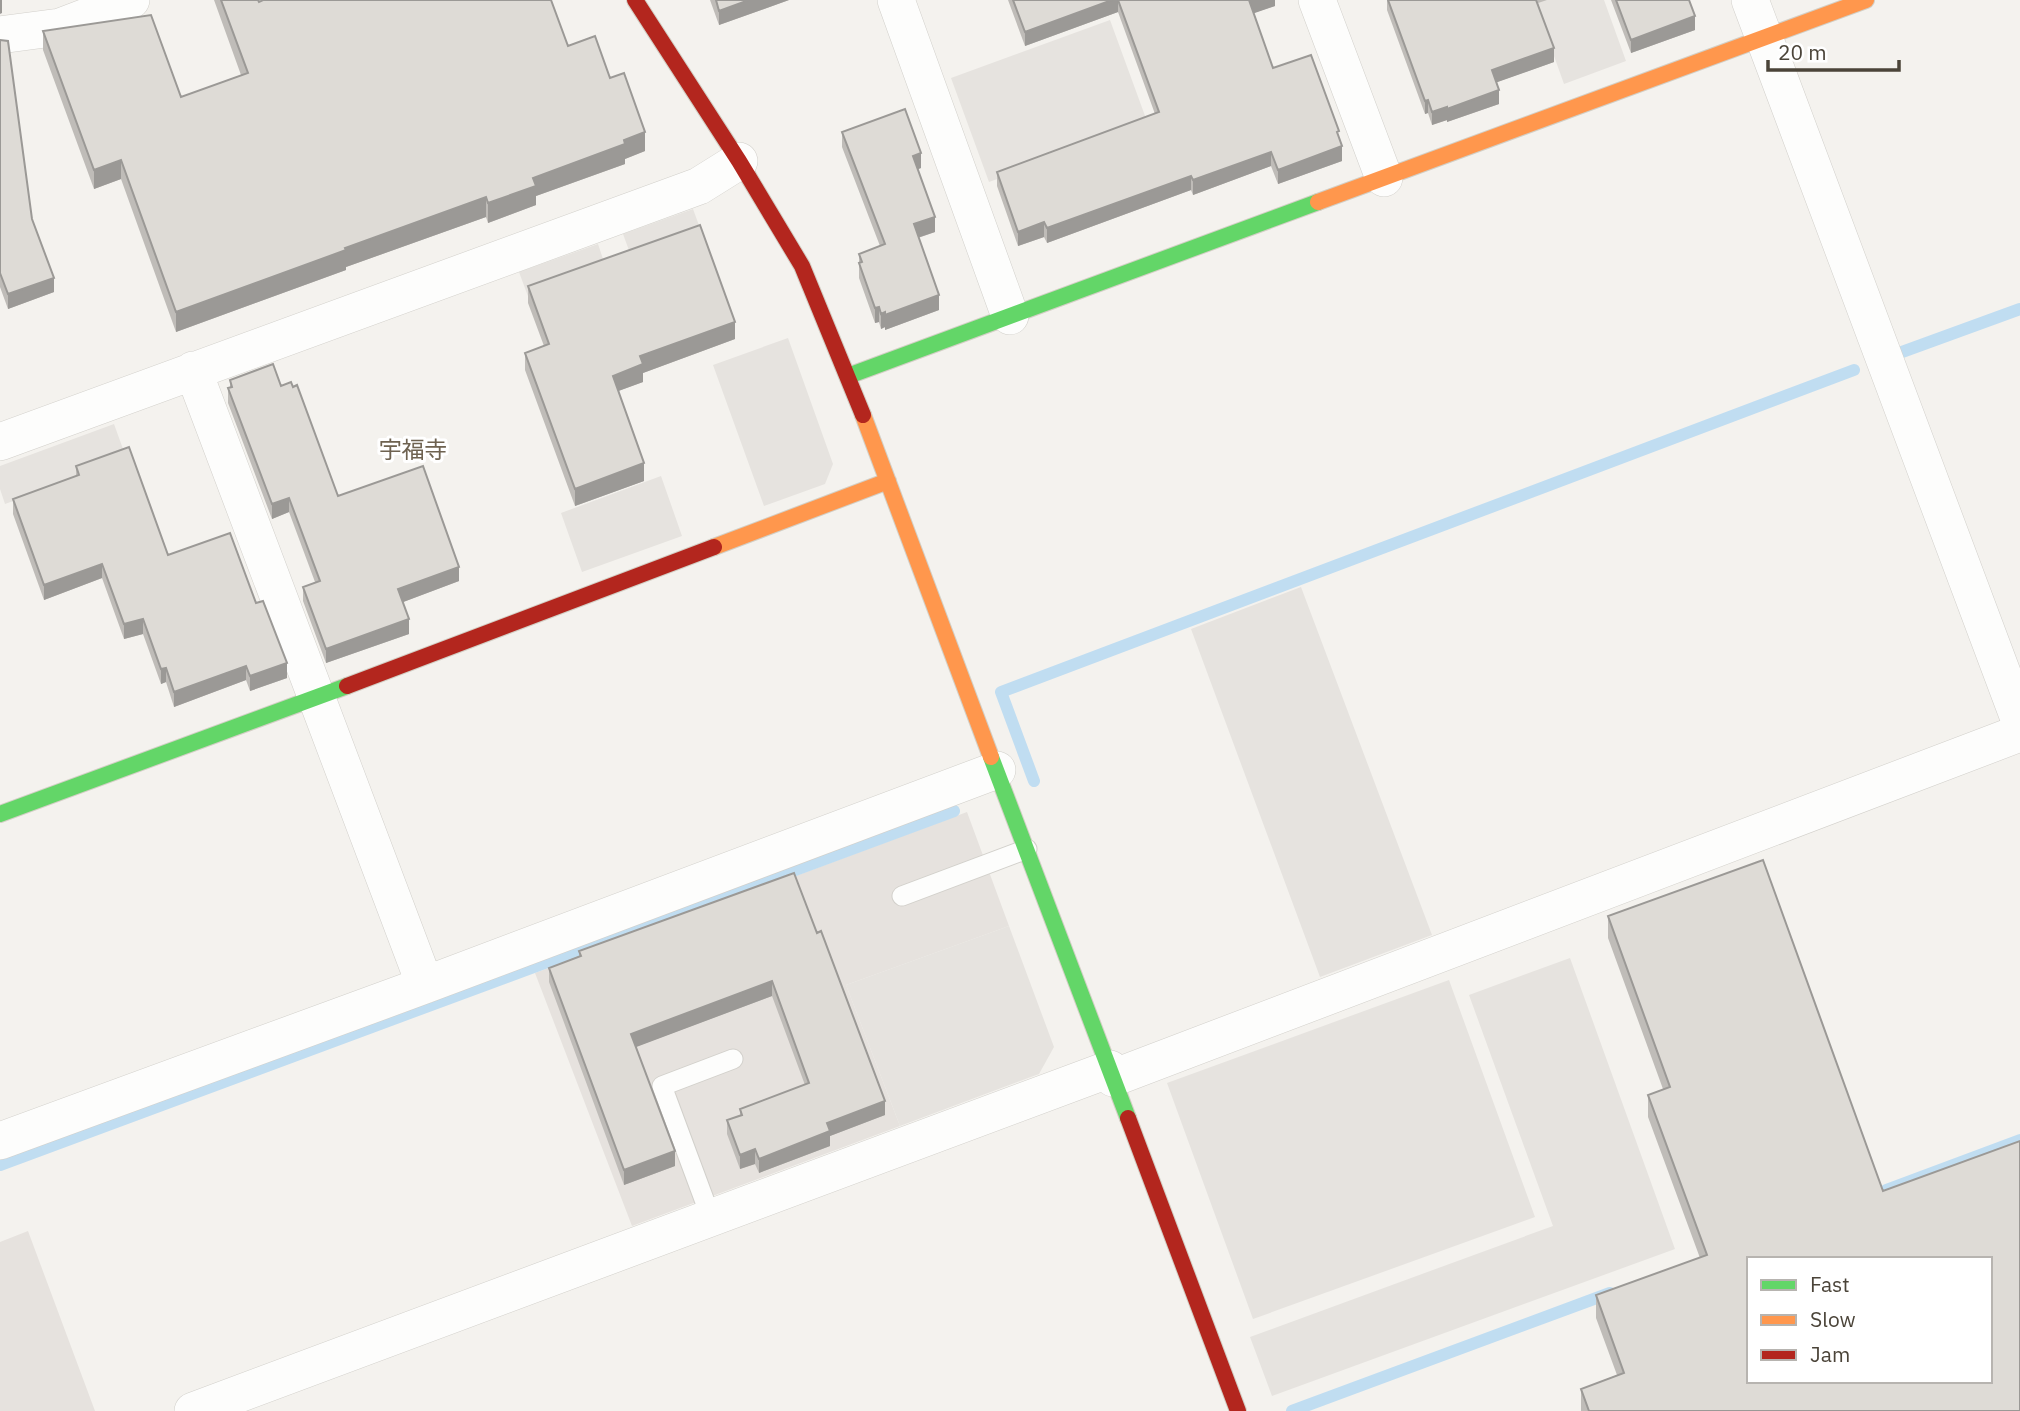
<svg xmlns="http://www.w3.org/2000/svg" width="2020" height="1411" font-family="'IBM Plex Sans','Noto Sans JP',sans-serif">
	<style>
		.industrial { fill: #e6e2de }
		.parking { fill: #e6e3df }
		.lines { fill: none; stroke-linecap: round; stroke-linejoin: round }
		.stream { stroke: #c0ddf1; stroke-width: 12 }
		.lane-casing { stroke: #d2d0cb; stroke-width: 21 }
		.street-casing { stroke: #d2d0cb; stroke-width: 38 }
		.fast-casing { stroke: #d3cfc5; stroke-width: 18 }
		.slow-casing { stroke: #d3cfc5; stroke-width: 18 }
		.jam-casing { stroke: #d3cfc5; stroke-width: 18 }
		.lane { stroke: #fdfdfc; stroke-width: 19 }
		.street { stroke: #fdfdfc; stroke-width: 37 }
		.fast { stroke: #63d668; stroke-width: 16 }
		.slow { stroke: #ff974d; stroke-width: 16 }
		.jam { stroke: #b3261e; stroke-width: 16 }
		.wall { fill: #bfbcb8 }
		.shaded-wall { fill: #9b9996 }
		.building { fill: #dedbd6; stroke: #9b9996; stroke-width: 2; fill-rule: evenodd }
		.labels { text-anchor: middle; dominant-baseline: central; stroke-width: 6; stroke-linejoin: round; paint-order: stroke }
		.quarter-label { font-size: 23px; fill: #6e6250; stroke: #fff }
	</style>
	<rect width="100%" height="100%" fill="#f4f2ee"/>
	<path class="industrial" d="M967,812L1009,926L846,985L900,1126L632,1226L535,973Z
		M28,1231L95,1411H0V1242Z"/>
	<path class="parking" d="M1534,0H1604L1626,61L1564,84Z
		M1110,20L1148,124L989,182L951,78Z
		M693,209L704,239L634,264L623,234Z
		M598,244L607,271L529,299L519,272Z
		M788,338L833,464L825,484L764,506L713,365Z
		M114,424L127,460L5,504L0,489V466Z
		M661,476L682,536L582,572L561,513Z
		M1301,587L1432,935L1320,977L1191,629Z
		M1009,926L1054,1047L1039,1074L900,1126L846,985Z
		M1570,958L1675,1249L1272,1396L1250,1337L1553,1226L1469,995Z
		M1449,980L1535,1217L1253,1319L1167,1083Z"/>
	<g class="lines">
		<path class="stream" d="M1902,352L2020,309
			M1034,781L1001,692L1854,370
			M0,1165L954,811
			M1886,1190L2020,1140
			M1292,1411L1610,1293"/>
		<defs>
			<path id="lane" d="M902,896L1027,849
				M711,1218L662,1086L733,1059"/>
			<path id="street" d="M896,0L1010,316
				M1317,0L1384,178
				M1750,0L2020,721
				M0,35L60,27L131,0
				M193,370L425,985
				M0,442L699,186L739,161
				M1113,1078L2020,733
				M0,1141L425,985L997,770
				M193,1411L1110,1069"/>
			<path id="fast" d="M848,376L1318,202
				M991,757L1128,1118
				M0,814L347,686"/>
			<path id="slow" d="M1318,202L1866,0
				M863,415L991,757
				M714,547L888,481"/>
			<path id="jam" d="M635,0L739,161L802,266L863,415
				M347,686L714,547
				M1128,1118L1238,1411"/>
		</defs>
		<use href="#lane" class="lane-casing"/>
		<use href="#street" class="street-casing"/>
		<use href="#fast" class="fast-casing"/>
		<use href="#slow" class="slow-casing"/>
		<use href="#jam" class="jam-casing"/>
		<use href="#lane" class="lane"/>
		<use href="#street" class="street"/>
		<use href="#fast" class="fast"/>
		<use href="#slow" class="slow"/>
		<use href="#jam" class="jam"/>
	</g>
	<path class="wall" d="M214,0H258L259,2L568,46L610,78L645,151L625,159V164L536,196V205L488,223L486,217L346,267V270L176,332L121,179L94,189L43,50V31L181,97L241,75Z
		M710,0H789L719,25Z
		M1008,0H1275V6L1253,13L1273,68L1339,137L1342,161L1278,184L1271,166L1193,195L1191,190L1047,243L1044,237L1018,246L997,186V172L1155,114L1118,12L1025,46Z
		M1387,0H1547L1538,3L1554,62L1497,82L1499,104L1447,122V120L1432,125L1428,113L1425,114L1387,10Z
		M1611,0H1689L1695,30L1631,53Z
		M0,40L32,219L54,292L8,309L0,287Z
		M842,132L921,168L918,169L935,232L918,238L939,310L885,330V327L881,329L879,322L875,323L859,278V254L880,246L842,147Z
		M528,286L735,339L643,373V382L618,391L644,481L575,506L525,370V353L544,346L528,303Z
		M230,380L281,386L338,496L459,581L403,602L409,634L326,663L303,601V587L315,582L289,512L272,519L228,403V388H230Z
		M76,466L168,555L256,603L287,678L250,691L246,680L174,707L166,682L161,684L143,634L124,639L102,578L44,600L13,514V499L76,476Z
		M794,873L885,1115L830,1136V1146L759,1173L755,1164L740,1169L727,1134V1120L740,1115V1109L805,1085L772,996L635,1047L675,1166L624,1185L549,982V968L579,956V951Z
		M1608,916L1883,1191L2020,1411H1581V1389L1617,1375L1596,1318V1295L1700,1258L1648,1117V1095L1663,1089L1608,938Z"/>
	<path class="shaded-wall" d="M0,0H2V13L0,14Z
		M749,0H789L719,25V11Z
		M1112,0H1118V12L1025,46V32Z
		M1249,0H1275V6L1249,15Z
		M1695,16V30L1631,53V40Z
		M1554,48V62L1492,84V70Z
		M1499,90V104L1447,122V109Z
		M1428,100V113L1425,114V101Z
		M1447,107V120L1432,125V112Z
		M645,132V151L625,159V164L536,196V205L488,223V203L533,178L624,140Z
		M1342,146V161L1278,184V170Z
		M1271,152V166L1193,195V180Z
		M921,153V168L913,171V156Z
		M121,160V179L94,189V170Z
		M1191,176V190L1047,243V228Z
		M486,197V217L346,267V270L176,332V312L345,248Z
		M935,217V232L914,239V224Z
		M1044,222V237L1018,246V232Z
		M54,278V292L8,309V294Z
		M939,295V310L885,330V315Z
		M879,307V322L875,323V308Z
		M885,312V327L881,329V314Z
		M735,322V339L643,373V382L613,393V376L640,356Z
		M644,463V481L575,506V489Z
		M289,498V512L272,519V504Z
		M102,564V578L44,600V585Z
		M459,567V581L398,604V589Z
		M143,619V634L124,639V624Z
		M409,619V634L326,663V649Z
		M287,663V678L250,691V676Z
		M246,666V680L174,707V692Z
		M166,668V682L161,684V669Z
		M772,981V996L631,1049V1034Z
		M885,1101V1115L830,1136V1146L759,1173V1159L827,1123Z
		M755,1149V1164L740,1169V1155Z
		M675,1151V1166L624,1185V1170Z"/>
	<path class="building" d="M221,0H258L259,2L263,0H551L568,46L595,36L610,78L624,73L645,132L624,140L625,144L533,178L536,186L488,203L486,197L345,248L346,250L176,312L121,160L94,170L43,31L151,15L181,97L248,73Z
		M716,0H749L719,11Z
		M1013,0H1112L1025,32Z
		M1118,0H1250H1249L1273,68L1311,55L1339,131L1337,132L1342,146L1278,170L1271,152L1193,180L1191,176L1047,228L1044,222L1018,232L997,172L1159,112Z
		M1388,0H1536L1554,48L1492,70L1499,90L1447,109V107L1432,112L1428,100L1425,101Z
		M1616,0H1689L1695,16L1631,40Z
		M0,40L8,41L32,219L54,278L8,294L0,273Z
		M905,109L921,153L913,156L935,217L914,224L939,295L885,315V312L881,314L879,307L875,308L859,263L862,262L859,254L885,244L842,132Z
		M700,225L735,322L640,356L643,364L613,376L644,463L575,489L525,353L549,344L528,286Z
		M273,364L281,386L291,382L293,387L297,385L338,496L423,466L459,567L398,589L409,619L326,649L303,587L320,581L289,498L272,504L228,388L232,387L230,380Z
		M129,447L168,555L230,533L256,603L263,601L287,663L250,676L246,666L174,692L166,668L161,669L143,619L124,624L102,564L44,585L13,499L79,475L76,466Z
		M1763,860L1883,1191L2020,1141V1411H1589L1581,1389L1624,1373L1596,1295L1707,1255L1648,1095L1670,1087L1608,916ZM1749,1259H1990V1381H1749Z
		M794,873L817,933L821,931L885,1101L827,1123L830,1131L759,1159L755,1149L740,1155L727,1120L742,1115L740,1109L809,1083L772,981L631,1034L675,1151L624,1170L549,968L581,956L579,951Z"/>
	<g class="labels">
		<g class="quarter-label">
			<text x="413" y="449">宇福寺</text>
		</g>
	</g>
	<rect x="1747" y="1257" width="245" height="126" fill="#ffffff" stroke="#b7b4b0" stroke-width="2"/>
	<rect x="1761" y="1280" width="35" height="10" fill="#63d668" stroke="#b7b4b0" stroke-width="2"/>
	<text x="1810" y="1292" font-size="21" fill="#4b4439">Fast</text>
	<rect x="1761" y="1315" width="35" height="10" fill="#ff974d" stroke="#b7b4b0" stroke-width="2"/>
	<text x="1810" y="1327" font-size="21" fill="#4b4439">Slow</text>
	<rect x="1761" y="1350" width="35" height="10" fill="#b3261e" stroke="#b7b4b0" stroke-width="2"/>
	<text x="1810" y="1362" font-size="21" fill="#4b4439">Jam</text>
	<path d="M1768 60v10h131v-10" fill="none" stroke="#4b4439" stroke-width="3.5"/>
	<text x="1778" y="60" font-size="21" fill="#4b4439" stroke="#ffffff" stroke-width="5" paint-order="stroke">20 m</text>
</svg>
